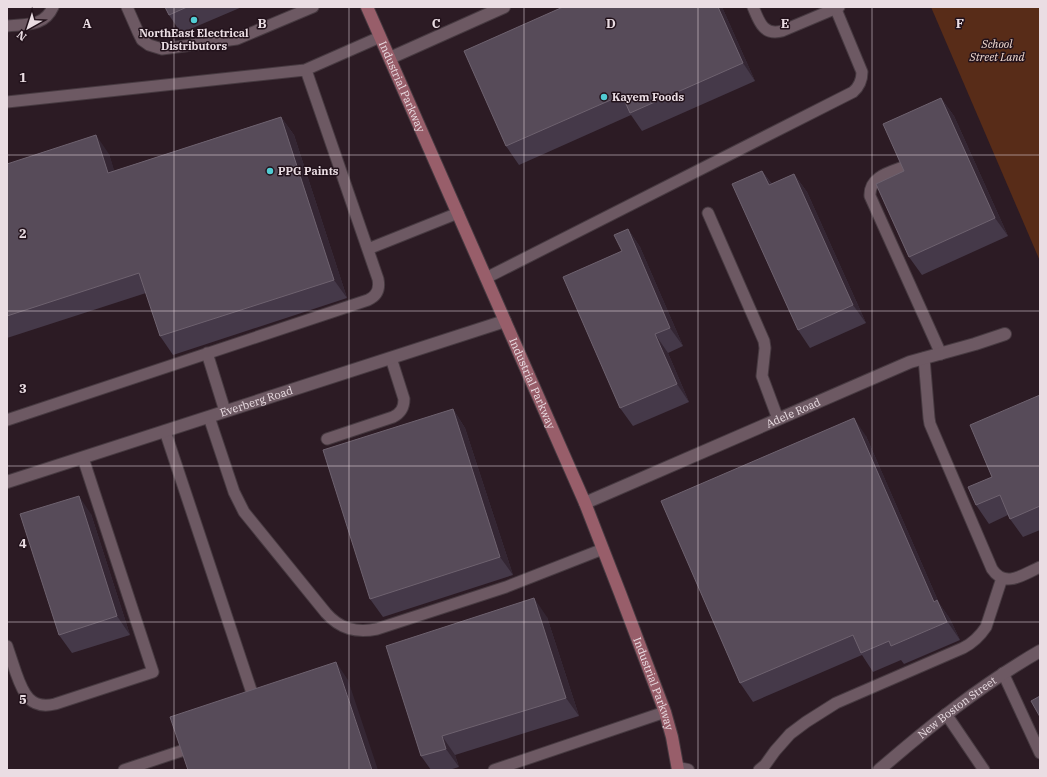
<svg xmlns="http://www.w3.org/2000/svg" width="1047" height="777" font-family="'IBM Plex Serif',serif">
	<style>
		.green { fill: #582c18 }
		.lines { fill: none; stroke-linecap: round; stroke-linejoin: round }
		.service-casing { stroke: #473a41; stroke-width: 13 }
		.minor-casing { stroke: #473a41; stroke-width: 14 }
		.secondary-casing { stroke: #473a41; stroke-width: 14 }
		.service { stroke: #6d5963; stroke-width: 11 }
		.minor { stroke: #6d5963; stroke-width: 12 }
		.secondary { stroke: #985e6a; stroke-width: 12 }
		.wall { fill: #453949 }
		.shaded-wall { fill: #342633 }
		.building { fill: #574b59; stroke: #6e626f }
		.grid { fill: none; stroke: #eadde3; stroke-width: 1; stroke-opacity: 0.55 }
		.poi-dot { fill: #51ccd3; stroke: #22121b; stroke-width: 1.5 }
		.labels { text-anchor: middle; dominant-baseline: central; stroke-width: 3; stroke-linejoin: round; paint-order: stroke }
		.poi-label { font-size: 11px; font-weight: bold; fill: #eadde3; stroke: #22121b; text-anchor: start }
		.park-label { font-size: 11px; font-style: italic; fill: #f5ded4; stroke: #22121b }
		.street-label { font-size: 11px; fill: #eadde3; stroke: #22121b }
		.grid-label { font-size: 13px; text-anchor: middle; font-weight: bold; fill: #eadde3; stroke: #22121b; stroke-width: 3; stroke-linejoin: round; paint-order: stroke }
	</style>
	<rect width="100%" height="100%" fill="#2c1b24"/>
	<path class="green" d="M931,7H1040V261Z"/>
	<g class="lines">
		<defs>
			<path id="service" d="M127,7L138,32L142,40L149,45L162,49L237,39L313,7
				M753,7C759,21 763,36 782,31L839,7
				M7,26C26,24 44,27 53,7
				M7,102L305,70L380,37
				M906,166C891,172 869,176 870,196L941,354
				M708,213L764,341L765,348L762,376L778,419
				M368,249L458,213
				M486,278L853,92C860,86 862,80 862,72L835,7
				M207,353L225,411
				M924,358L929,418L930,424L992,569C1005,589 1024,574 1040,567
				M209,417L234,492L244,512L326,613C340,629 356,633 377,629L506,587L603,549
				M7,420L368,300C377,296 380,289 378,279L306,70
				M165,431L255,702
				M327,439L393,417C401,413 404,408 404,399L391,358
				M7,646C10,655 13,664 16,673C23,693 30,710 55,704L153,672L83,458
				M1003,673L1040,753
				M946,714L984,770
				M124,770L181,751
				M494,770L665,712
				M759,770L765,765L775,751L790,734L806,722L836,703L963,648C973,643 980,636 986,627L1002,578"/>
			<g id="minor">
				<path d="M390,58L504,7"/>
				<path id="s1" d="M7,482L505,321"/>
				<path id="s2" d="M585,503L910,362L975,344L1005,334"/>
				<path d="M678,768L688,770"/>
				<path id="s3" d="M879,770C930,726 981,685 1040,651"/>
			</g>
			<g id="secondary">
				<path id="s4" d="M367,7L585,503L620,593L665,712L672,737L678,770"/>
			</g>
		</defs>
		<use href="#service" class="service-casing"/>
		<use href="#minor" class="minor-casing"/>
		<use href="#secondary" class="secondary-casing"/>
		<use href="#service" class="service"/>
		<use href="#minor" class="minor"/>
		<use href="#secondary" class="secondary"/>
	</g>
	<path class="wall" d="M165,7H242L181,33L169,15Z
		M722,7L755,81L642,131L631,115L519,165L506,146Z
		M941,98L954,116L1008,236L922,275L909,257L904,171Z
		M281,117L294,135L347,298L173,355L160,336L146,293L7,338V164L109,154L114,171Z
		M762,171L772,184L794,174L807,192L866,323L810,348L798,330Z
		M628,229L640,247L683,346L668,353L689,402L633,426L620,408L622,251Z
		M1040,395V530L1023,537L1010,519L1008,515L989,524L976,505L992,477Z
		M453,409L465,428L513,575L383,617L370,599Z
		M866,436L939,603L950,619L960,640L904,664L901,660L873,672L862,655L753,702L740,683Z
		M91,514L130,635L72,653L59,635Z
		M547,617L579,716L455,755L459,767L449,770H431L421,756Z"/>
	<path class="shaded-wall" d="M718,7H722L755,81L743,63Z
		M941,98L954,116L1008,236L995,218Z
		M281,117L294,135L347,298L334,280Z
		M96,135L109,154L121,192L108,173Z
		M762,171L775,189L769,185Z
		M794,174L807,192L866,323L853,305Z
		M628,229L640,247L683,346L670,328Z
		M655,334L668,353L689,402L677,384Z
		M453,409L465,428L513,575L500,557Z
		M854,418L866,436L939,603L950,619L960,640L934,602Z
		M79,496L91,514L130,635L117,616Z
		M534,598L547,617L579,716L566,698Z
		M336,662L348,680L378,770H372Z
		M442,736L455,755L459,767L446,749Z"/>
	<path class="building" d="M165,7H187L169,15Z
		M563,7H718L743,63L630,113L622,95L506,146L464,51Z
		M941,98L995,218L909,257L876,184L904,171L883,124Z
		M281,117L334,280L160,336L139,273L7,316V164L96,135L108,173Z
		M762,171L769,185L794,174L853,305L798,330L732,184Z
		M628,229L670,328L655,334L677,384L620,408L563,277L622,251L614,235Z
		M1040,395V506L1010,519L1000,495L976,505L968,487L992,477L970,425Z
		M453,409L500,557L370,599L323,450Z
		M854,418L934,602L937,600L947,622L891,646L889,641L861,653L853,635L740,683L661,501Z
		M79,496L117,616L59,635L20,514Z
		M534,598L566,698L442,736L446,749L421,756L386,646Z
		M336,662L372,770H188L170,717Z
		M1040,696V717L1031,701Z"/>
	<path class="grid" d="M174,7V770M349,7V770M524,7V770M698,7V770M872,7V770M7,155H1040M7,311H1040M7,466H1040M7,622H1040"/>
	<g class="poi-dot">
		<circle cx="194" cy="20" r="4"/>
		<circle cx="604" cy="97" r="4"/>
		<circle cx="270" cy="171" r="4"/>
	</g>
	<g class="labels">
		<g class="poi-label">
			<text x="194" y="33" text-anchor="middle">NorthEast Electrical<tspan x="194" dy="13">Distributors</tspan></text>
			<text x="612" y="97">Kayem Foods</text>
			<text x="278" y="171">PPG Paints</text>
		</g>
		<g class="park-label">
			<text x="997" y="44">School<tspan x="997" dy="13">Street Land</tspan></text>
		</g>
		<g class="street-label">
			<text stroke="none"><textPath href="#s4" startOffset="87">Industrial Parkway</textPath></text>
			<text stroke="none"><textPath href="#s4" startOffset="411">Industrial Parkway</textPath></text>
			<text stroke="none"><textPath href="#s1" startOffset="262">Everberg Road</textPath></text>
			<text stroke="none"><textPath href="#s2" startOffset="227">Adele Road</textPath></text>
			<text stroke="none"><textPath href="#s4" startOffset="735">Industrial Parkway</textPath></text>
			<text stroke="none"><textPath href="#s3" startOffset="100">New Boston Street</textPath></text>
		</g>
	</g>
	<g class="grid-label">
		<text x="87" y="28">A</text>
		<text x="262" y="28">B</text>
		<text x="436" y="28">C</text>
		<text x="611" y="28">D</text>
		<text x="785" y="28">E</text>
		<text x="960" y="28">F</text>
		<text x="23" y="82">1</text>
		<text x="23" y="238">2</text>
		<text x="23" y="393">3</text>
		<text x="23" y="548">4</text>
		<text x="23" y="704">5</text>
	</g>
	<rect width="1047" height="777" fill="none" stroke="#eadde3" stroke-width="16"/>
	<g transform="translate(28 28) rotate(219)" stroke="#22121b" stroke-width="3" paint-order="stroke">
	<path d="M0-3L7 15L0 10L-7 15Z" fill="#eadde3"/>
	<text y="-6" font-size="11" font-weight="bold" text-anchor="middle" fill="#eadde3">N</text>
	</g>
</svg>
